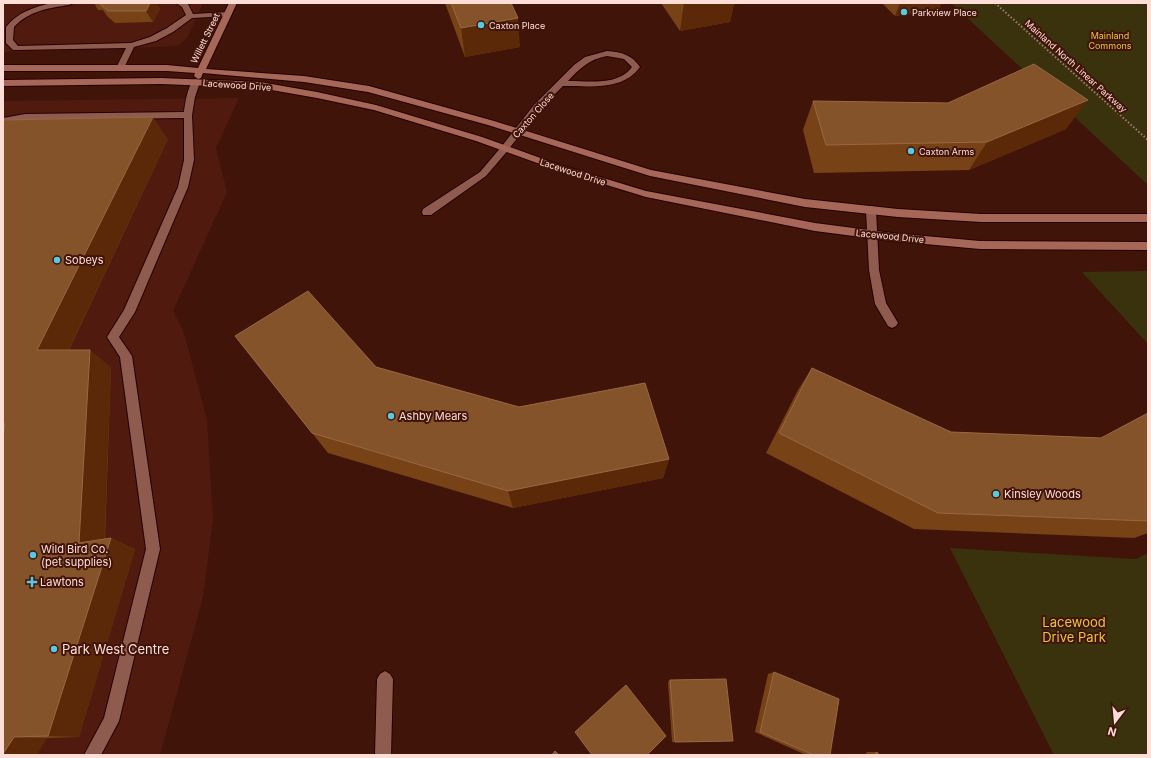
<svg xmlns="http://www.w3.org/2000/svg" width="1151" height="758" font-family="Inter,sans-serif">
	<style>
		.built { fill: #501a0f }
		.green { fill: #3a310d }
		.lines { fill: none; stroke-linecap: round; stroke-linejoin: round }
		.lane-casing { stroke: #250000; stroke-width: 2 }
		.street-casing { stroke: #250000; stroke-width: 2 }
		.secondary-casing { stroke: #250000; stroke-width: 2 }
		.path { stroke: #a17b73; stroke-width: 2; stroke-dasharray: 1.5 2; stroke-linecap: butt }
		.lane { fill: #905b4f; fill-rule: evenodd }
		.street { fill: #905b4f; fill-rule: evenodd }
		.secondary { fill: #a66658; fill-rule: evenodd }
		.wall { fill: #764216 }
		.shaded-wall { fill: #5b2808 }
		.building { fill: #85532a; stroke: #986845 }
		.poi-dot { fill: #57c9e1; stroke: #41140a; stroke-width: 1.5 }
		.labels { text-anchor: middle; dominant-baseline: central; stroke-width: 4; stroke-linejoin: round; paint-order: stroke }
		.far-poi-label { font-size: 9px; fill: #feded7; stroke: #41140a; text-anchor: start }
		.far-park-label { font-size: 9px; fill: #e6c543; stroke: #41140a }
		.far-street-label { font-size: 9px; fill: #feded7; stroke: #41140a }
		.poi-label { font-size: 11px; fill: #feded7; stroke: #41140a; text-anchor: start }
		.near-park-label { font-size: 13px; fill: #e6c543; stroke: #41140a }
		.near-poi-label { font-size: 13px; fill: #feded7; stroke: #41140a; text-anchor: start }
	</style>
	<rect width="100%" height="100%" fill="#41140a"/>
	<path class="built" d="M3,3H203L187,38L179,45L159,47L3,52Z
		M239,98L216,148L227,192L173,311L184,333L207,420L213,520L203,597L160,755H3V101Z"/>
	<path class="green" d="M951,3H1148V185Z
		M1148,271V344L1082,272Z
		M950,548L1136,559L1148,553V755H1054Z"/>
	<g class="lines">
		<defs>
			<path id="lane" d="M52,3H73L69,5C48,8 29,11 14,27L13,40L18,46L131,43L150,37L167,28L186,15L182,7L176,3L188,4L193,14L228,12L232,14L228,16L192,18L173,32L156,41L134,47L124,68L120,71L116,68L126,48L16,50H13L6,43V27C18,12 34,7 52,3Z
				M196,79L200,82L195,97L192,115L194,160L188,187L135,312L119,337L132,356L160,549L119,721L101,755H84L104,718L146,549L120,357L107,337L124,310L178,187L184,160V118L25,120L3,124V118L25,114L184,112C185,104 188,82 196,79Z
				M505,145L510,148L486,176L431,215H423L422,212L423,209L480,172L502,146Z
				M871,206L875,207L876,210L879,270L886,303L898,323L896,326L892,328L888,326L875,304L869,270L866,210L867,207Z
				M385,671L390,674L393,679L391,755H375L377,679L380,674Z"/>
			<path id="street" d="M607,51C622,52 632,55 640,67C623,91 590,86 563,86L540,109L508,150H502L500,148L502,146L534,105L574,65L585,57ZM607,56L624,59L632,67C618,86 589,81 568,81C580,68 590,59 607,56Z"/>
			<path id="secondary" d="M229,3H237L206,69L304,76L369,86L494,121L651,170L805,199L898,209L981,214H1148V222H981L898,217L805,207L650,176L488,125L368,92L304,82L203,73L201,78L198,79L194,76L195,73L167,71H3V65H167L198,68Z
				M161,78L260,82L317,92L376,105L482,137L557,164L646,191L815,223L892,233L980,241L1148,242V250L980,249L892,241L815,231L646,197L551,168L476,141L374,110L317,98L260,88L161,84L3,86V80Z"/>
		</defs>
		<use href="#lane" class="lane-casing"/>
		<use href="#street" class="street-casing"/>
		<use href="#secondary" class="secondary-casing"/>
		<path class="path" d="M995,3L1148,140"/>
		<use href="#lane" class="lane"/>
		<use href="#street" class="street"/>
		<use href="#secondary" class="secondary"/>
	</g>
	<path class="wall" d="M94,3H156L160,9L153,22L115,23L107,16L103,10H98Z
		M445,3H511L520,47L465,57Z
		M661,3H734L730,22L680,31Z
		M882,3H941L939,9L895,16Z
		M813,101L948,103L1066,129L969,170L814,173L803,130Z
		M3,120L168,139L69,350L111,367L105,539L111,538L135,549L79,737L47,738L3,755Z
		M376,367L519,407L669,459L663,478L513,508L328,453L312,433Z
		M812,368L951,432L1101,438L1148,413V533L1134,538L914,529L766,453L798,390Z
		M774,672L830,755H806L755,732L768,674Z
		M670,680L733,741L672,742L668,682Z
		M867,752H877L879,755H865Z"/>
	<path class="shaded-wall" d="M150,3H156L160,9L153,22L146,11Z
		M684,3H734L730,22L680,31Z
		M900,3H941L939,9L895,16Z
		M518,18L520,47L465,57L461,28Z
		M1088,100L1066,129L969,170L987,142Z
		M153,117L168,139L60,368L37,350Z
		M90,350L111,367L104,554L79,543Z
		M669,459L663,478L513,508L508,491Z
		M111,538L135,549L79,737L48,736Z
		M14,737L47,738L37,755H3Z"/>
	<path class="building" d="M101,3H150L146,11H108L100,4Z
		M451,3H511L518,18L461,28Z
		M1034,64L1088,100L987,142L826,145L813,101L948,103Z
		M153,117L37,350H90L79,543L111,538L48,736L14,737L3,754V435L5,423H3V120Z
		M308,291L376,367L519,407L645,383L669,459L508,491L312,433L235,336Z
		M812,368L951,432L1101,438L1148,413V521L938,513L779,433Z
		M774,672L839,699L830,755H814L760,732Z
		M726,679L733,741L675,742L670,680Z
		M626,685L666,736L647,755H592L575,732Z
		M555,751L559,755H552Z
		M877,752L879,755H874Z"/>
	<g class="poi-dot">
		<circle cx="904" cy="12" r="4"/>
		<circle cx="481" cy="25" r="4"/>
		<circle cx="911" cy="151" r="4"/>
		<circle cx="57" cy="260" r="4"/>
		<circle cx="391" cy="416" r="4"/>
		<circle cx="996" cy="494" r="4"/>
		<circle cx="33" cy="555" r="4"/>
		<path d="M30 576h4v4h4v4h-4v4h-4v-4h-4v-4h4z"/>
		<circle cx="54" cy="649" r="4"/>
	</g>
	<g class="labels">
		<g class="far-poi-label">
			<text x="912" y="12">Parkview Place</text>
			<text x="489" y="25">Caxton Place</text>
			<text x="919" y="151">Caxton Arms</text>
		</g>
		<g class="far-park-label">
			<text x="1110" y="35">Mainland<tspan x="1110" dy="10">Commons</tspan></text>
		</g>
		<g class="far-street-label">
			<text transform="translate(205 38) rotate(-64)">Willett Street</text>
			<text transform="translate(1076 66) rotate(42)">Mainland North Linear Parkway</text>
			<text transform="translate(237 85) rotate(4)">Lacewood Drive</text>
			<text transform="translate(533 115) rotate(-49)">Caxton Close</text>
			<text transform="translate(573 172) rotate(18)">Lacewood Drive</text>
			<text transform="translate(890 236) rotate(6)">Lacewood Drive</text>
		</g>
		<g class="poi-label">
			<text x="65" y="260">Sobeys</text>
			<text x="399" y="416">Ashby Mears</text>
			<text x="1004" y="494">Kinsley Woods</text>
			<text x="41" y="549">Wild Bird Co.<tspan x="41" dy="13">(pet supplies)</tspan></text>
			<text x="40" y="582">Lawtons</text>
		</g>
		<g class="near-park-label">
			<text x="1074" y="622">Lacewood<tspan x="1074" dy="15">Drive Park</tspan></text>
		</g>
		<g class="near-poi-label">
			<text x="62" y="649">Park West Centre</text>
		</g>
	</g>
	<rect width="1151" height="758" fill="none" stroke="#feded7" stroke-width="8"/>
	<g transform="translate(1115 722) rotate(196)" stroke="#41140a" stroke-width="3" paint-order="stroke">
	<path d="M0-3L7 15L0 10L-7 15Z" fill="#feded7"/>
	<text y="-6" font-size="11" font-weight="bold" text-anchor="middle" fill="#feded7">N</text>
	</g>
</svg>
